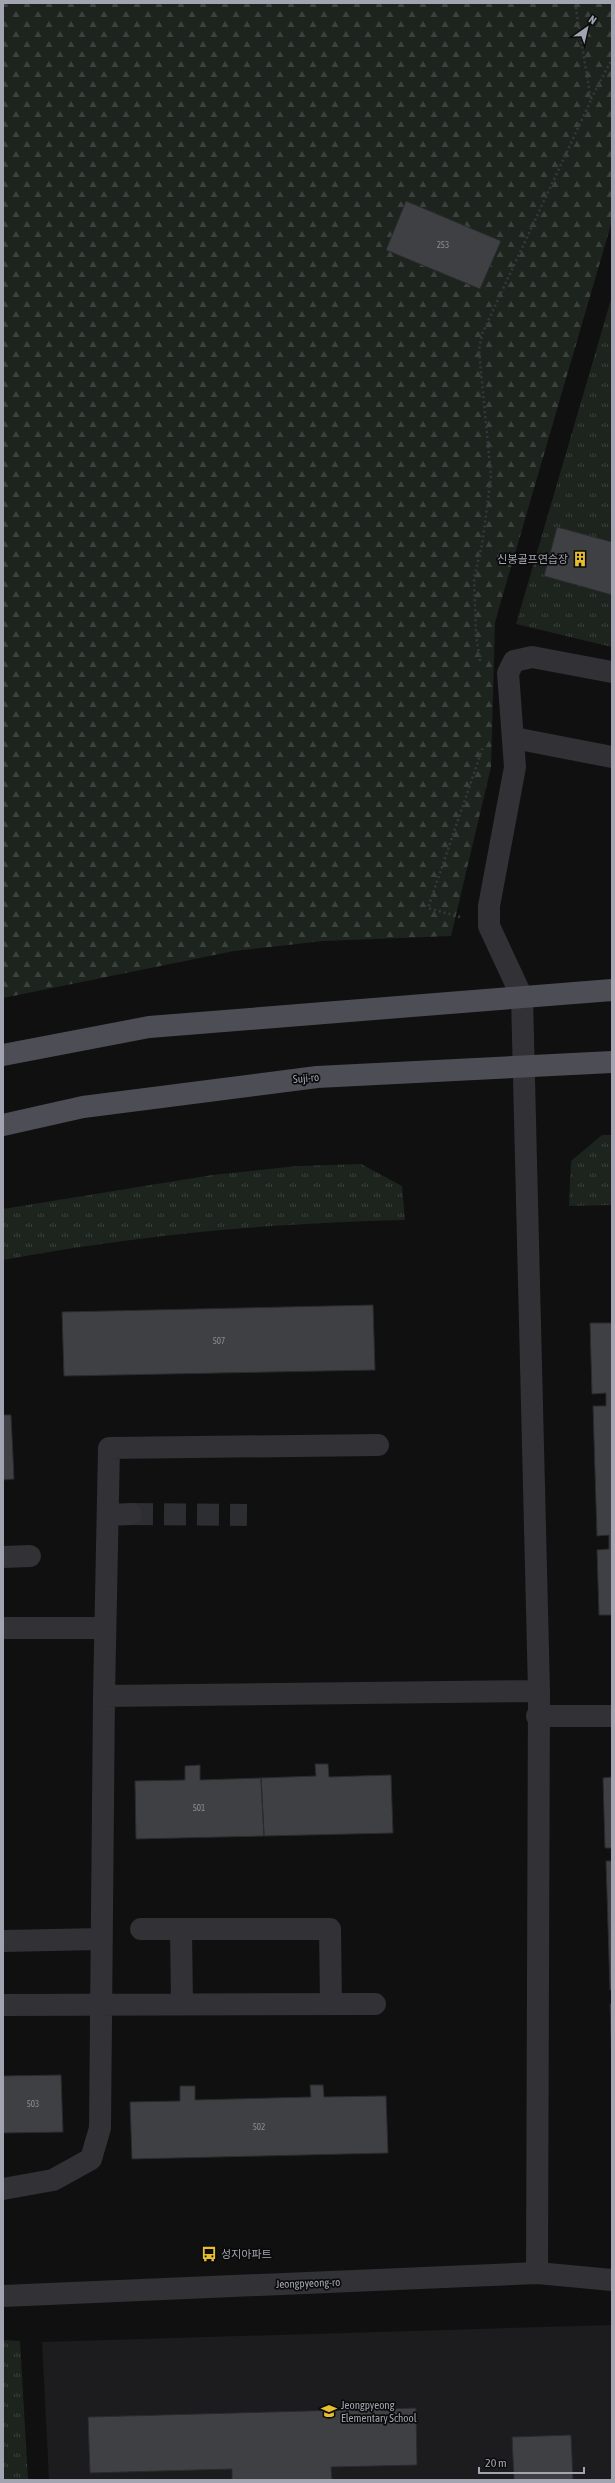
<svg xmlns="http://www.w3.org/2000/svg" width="615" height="2483" font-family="'Asap Condensed','Noto Sans KR',sans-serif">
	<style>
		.built { fill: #1c1c1e }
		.grass { fill: url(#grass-tufts) }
		.forest { fill: url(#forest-firs) }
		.building { fill: #3f4044; stroke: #2a2a2d }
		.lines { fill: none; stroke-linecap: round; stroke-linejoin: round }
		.minor-tunnel { stroke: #2d2e31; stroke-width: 22; stroke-dasharray: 22 11; stroke-linecap: butt }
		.path { stroke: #37383d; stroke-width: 2.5; stroke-dasharray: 2 3; stroke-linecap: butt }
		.minor { stroke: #313136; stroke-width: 22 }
		.major { stroke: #4d4e55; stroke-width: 22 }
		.labels { text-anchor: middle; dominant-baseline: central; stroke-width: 3.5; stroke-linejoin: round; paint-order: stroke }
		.number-label { font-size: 9px; fill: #898c96 }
		.poi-label { font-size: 11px; fill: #a2a5b1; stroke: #0b0b0c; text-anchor: start }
		.street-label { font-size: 11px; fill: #a2a5b1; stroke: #0b0b0c }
	</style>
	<defs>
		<pattern id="grass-tufts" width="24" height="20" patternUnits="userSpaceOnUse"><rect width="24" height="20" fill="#1d241e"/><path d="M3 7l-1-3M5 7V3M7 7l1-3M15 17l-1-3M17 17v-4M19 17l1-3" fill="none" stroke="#3b413c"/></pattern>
		<pattern id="forest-firs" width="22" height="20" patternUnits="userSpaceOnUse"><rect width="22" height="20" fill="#1d241e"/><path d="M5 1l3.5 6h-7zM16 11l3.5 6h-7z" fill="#3b413c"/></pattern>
	</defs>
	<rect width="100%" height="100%" fill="#101011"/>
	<path class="built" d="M612,2325V2480H49L42,2342Z"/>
	<path class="grass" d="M612,296V647L516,624Z
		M602,1135H612V1205L569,1206L571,1161Z
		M361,1164L402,1186L405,1220C270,1223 136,1235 3,1260V1209L212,1175L298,1166Z
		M3,2340L20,2341L28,2480H3Z"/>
	<path class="forest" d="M3,3H612V221L495,622L491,767L451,936L323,941L234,951L3,998Z"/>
	<path class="building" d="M406,201L501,241L480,289L386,250Z
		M557,527L612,542V595L544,576Z
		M373,1305L375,1370L64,1376L62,1312Z
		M590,1323H612V1615H599L597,1550L609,1549V1535L597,1536L593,1406H606V1393L592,1394Z
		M3,1415H11L14,1479L3,1480Z
		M315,1764H328L329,1777L391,1775L393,1833L264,1836L261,1778L316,1776Z
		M200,1765V1780L261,1778L264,1836L136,1839L135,1781L185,1780V1766Z
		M612,1777V1848H605L603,1778Z
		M606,1861H612V1990H610Z
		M610,2004H612V2068Z
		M61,2075L63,2132L3,2133V2076Z
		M310,2085H323L324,2097L386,2096L388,2153L132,2159L130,2102L180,2101V2086H195V2100L311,2097Z
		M416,2408L417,2465L331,2467L332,2480H232V2469L90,2473L88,2417Z
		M571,2435L573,2480H514L512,2437Z"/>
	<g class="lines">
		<path class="minor-tunnel" d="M131,1514L247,1515"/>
		<path class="path" d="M591,99L612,59
			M480,661L476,635L474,578L482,545L491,477L479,350L482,334L591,100L575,3
			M460,917L428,908L483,747"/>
		<path class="minor" d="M514,738L612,757
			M108,1515L131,1514
			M3,1557L30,1556
			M3,1628H105
			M104,1696L539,1691
			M537,1716H612
			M141,1929H330L331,2004
			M181,1929L182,2004
			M3,1941L101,1939
			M3,2005L375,2004
			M3,2189L53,2180L91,2159L100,2128L104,1696L109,1448L378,1445
			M537,2273L539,1691L522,997L489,926V906L515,767L508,673L514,661L532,657L612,672
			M3,2296L537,2273L612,2280"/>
		<path class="major" d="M3,1055L149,1027L612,990
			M3,1125L83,1107L317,1077L612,1062"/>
	</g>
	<defs>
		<symbol id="building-bare" viewBox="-9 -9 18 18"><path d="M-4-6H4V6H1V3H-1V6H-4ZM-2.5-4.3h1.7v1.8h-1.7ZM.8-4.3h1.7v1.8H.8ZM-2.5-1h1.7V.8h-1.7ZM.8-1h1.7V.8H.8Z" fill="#e8be31" stroke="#0b0b0c" stroke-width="2.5" paint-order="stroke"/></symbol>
		<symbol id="bus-bare" viewBox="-9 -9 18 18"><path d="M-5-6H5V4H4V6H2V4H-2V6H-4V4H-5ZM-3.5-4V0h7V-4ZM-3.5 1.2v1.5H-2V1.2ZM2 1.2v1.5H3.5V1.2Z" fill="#e8be31" stroke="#0b0b0c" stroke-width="2.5" paint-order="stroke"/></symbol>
		<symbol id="school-bare" viewBox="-9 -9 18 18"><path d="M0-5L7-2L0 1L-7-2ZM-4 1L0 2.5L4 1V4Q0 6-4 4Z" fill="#e8be31" stroke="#0b0b0c" stroke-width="2.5" paint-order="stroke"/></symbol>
	</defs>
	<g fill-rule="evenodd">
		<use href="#building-bare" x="569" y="548" width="22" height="22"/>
		<use href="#bus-bare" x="198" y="2243" width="22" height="22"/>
		<use href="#school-bare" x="318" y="2400" width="22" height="22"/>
	</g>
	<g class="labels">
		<g class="number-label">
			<text x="443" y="245">253</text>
			<text x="219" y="1341">507</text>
			<text x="199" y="1808">501</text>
			<text x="33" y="2104">503</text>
			<text x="259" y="2127">502</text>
		</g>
		<g class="poi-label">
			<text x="568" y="559" text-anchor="end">신봉골프연습장</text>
			<text x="221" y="2254">성지아파트</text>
			<text x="341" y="2405">Jeongpyeong<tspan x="341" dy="13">Elementary School</tspan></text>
		</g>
		<g class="street-label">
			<text transform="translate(306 1078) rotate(-5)">Suji-ro</text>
			<text transform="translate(308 2283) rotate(-2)">Jeongpyeong-ro</text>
		</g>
	</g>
	<rect width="615" height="2483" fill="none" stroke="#a2a5b1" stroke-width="8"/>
	<g transform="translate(587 28) rotate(34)" stroke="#0b0b0c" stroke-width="3" paint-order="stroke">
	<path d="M0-3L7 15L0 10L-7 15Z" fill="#a2a5b1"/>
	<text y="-6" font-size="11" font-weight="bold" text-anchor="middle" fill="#a2a5b1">N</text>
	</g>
	<path d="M479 2467v6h105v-6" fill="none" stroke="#a2a5b1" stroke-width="2"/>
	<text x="485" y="2467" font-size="12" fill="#a2a5b1" stroke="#0b0b0c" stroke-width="3" paint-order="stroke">20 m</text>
</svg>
